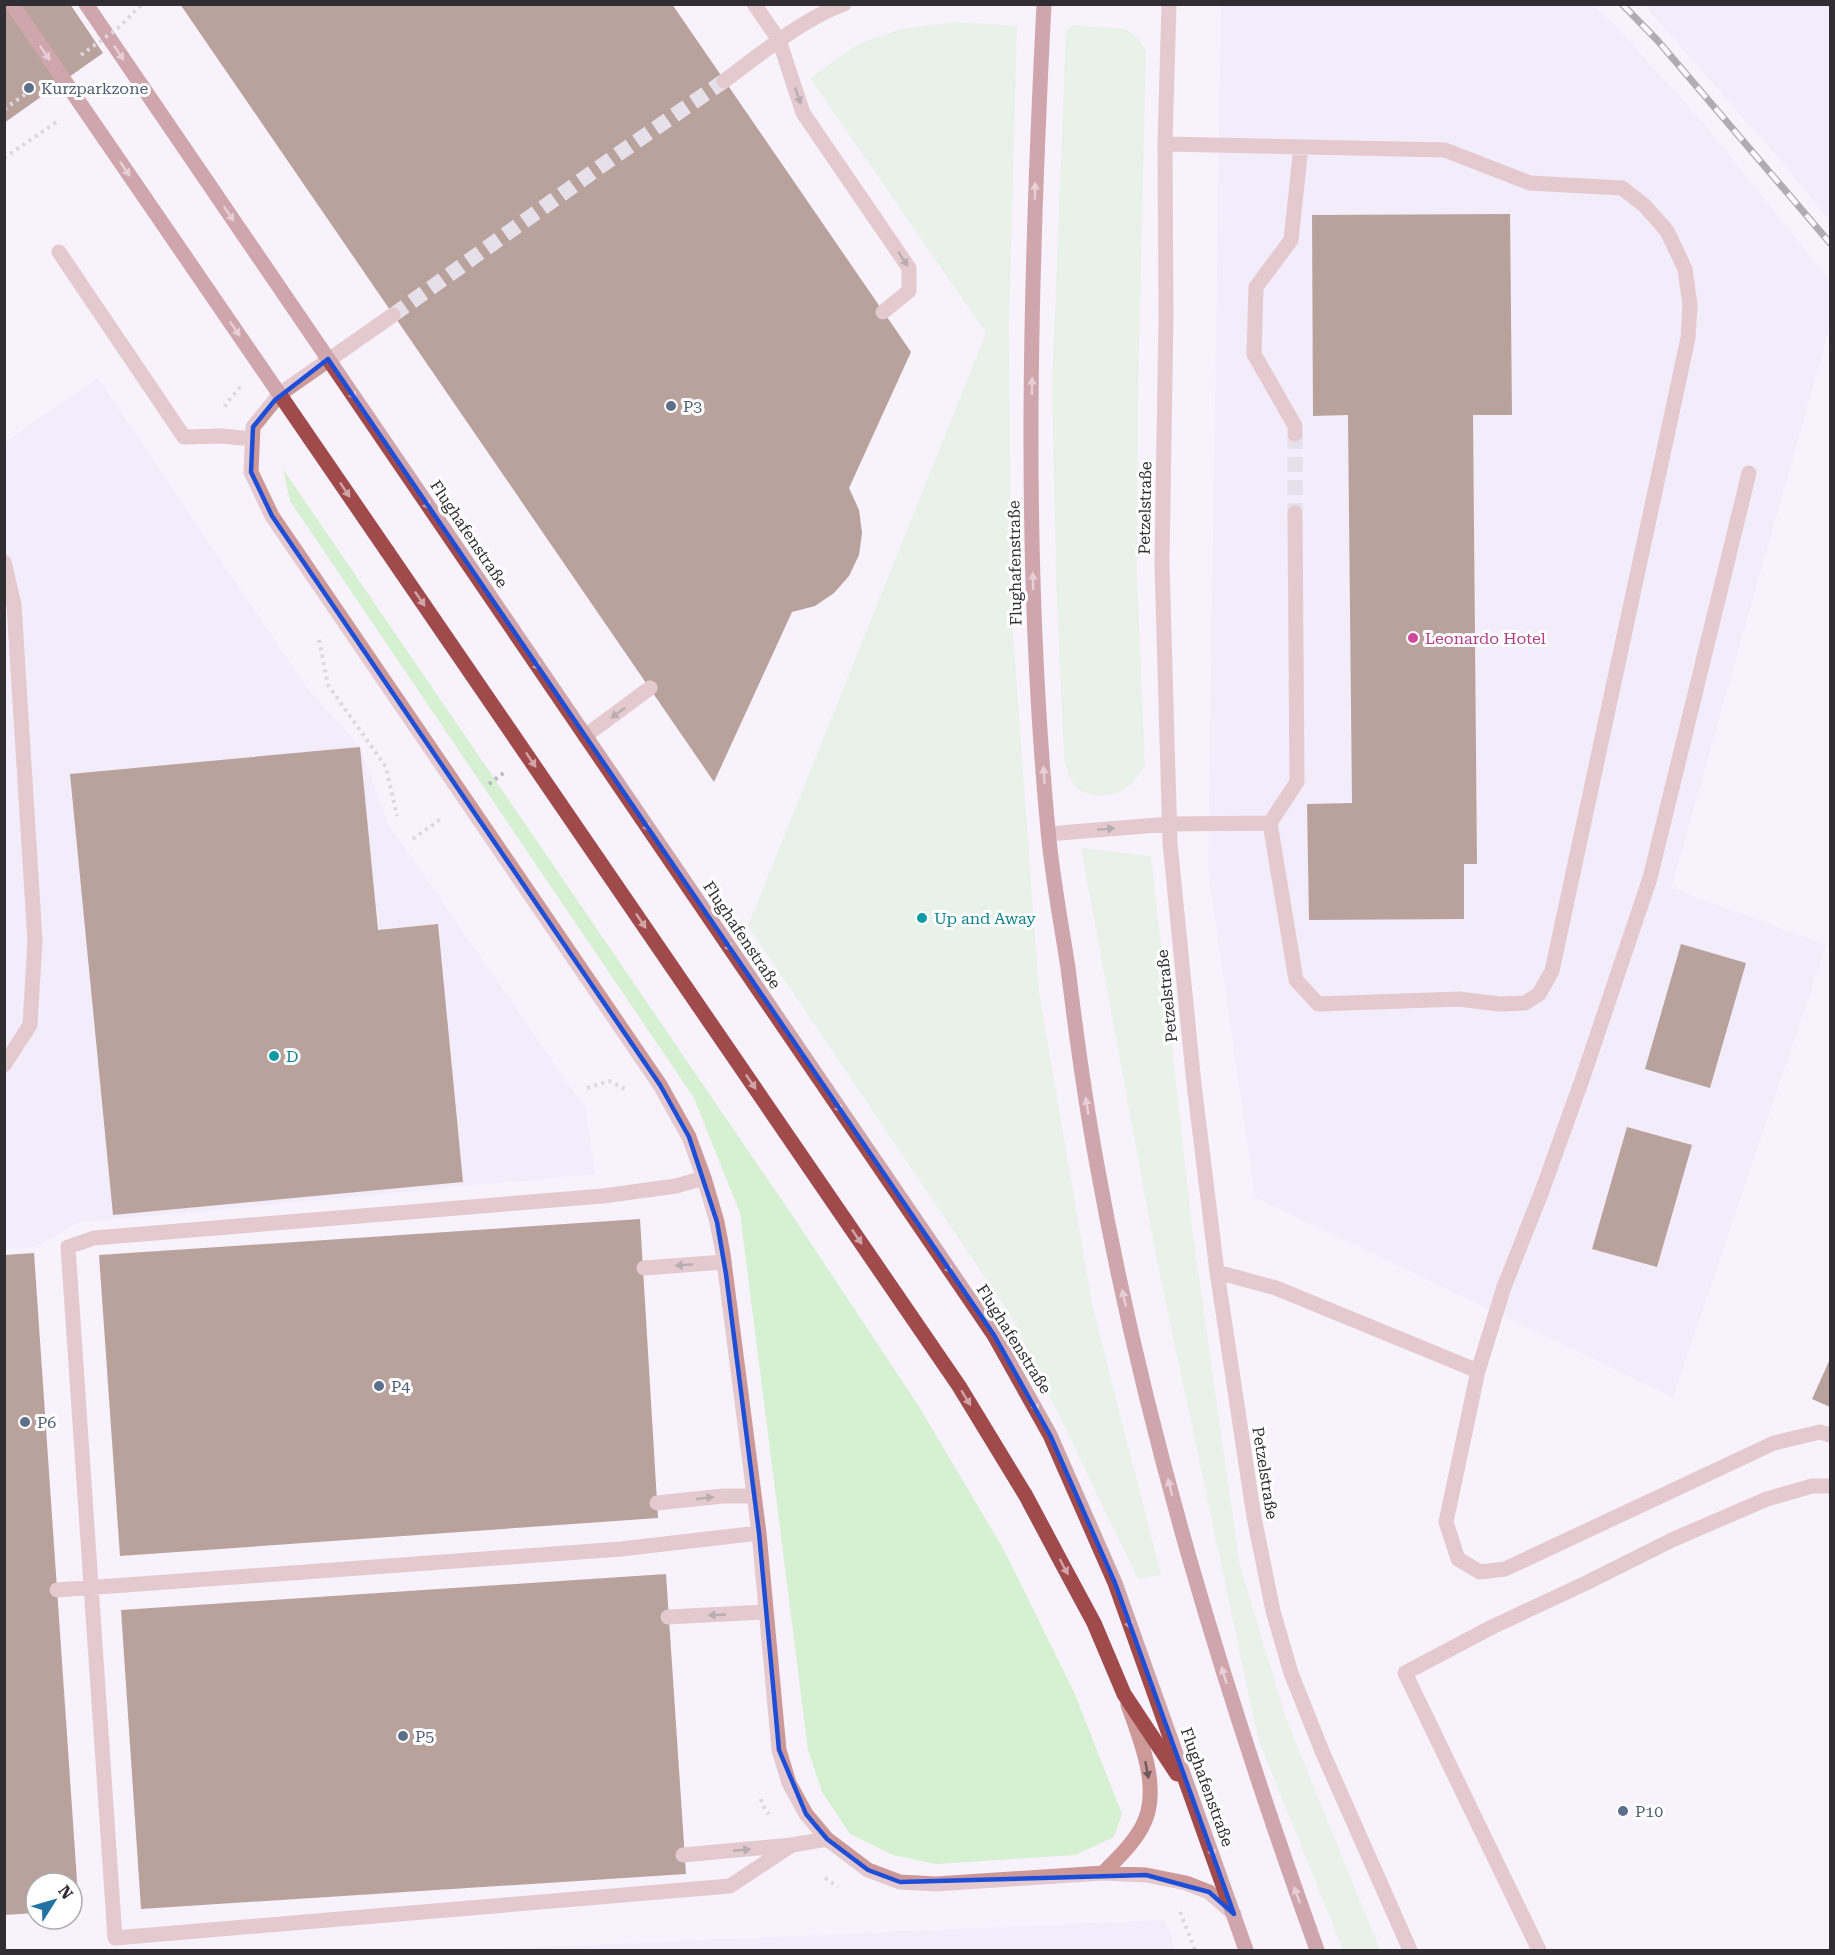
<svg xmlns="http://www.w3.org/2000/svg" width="1835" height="1955" font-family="'Roboto Serif',serif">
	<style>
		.built { fill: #ede4f5 }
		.green { fill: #d5f1d1 }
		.building { fill: #6e4026 }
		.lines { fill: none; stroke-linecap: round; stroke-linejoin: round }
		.minor-tunnel { stroke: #d0cbd4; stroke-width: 15; stroke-dasharray: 15 8; stroke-linecap: butt }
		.path { stroke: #bab5be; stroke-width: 4; stroke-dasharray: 3 4.5; stroke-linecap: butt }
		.minor { stroke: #cc9998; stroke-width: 15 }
		.major { stroke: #a04a4c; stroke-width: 15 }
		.rail-casing { stroke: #5a575c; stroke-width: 7 }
		.rail { stroke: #fff; stroke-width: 4.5; stroke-dasharray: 14; stroke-linecap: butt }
		.path-bridge { stroke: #bab5be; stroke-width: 4; stroke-dasharray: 3 4.5; stroke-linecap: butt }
		.major-bridge { stroke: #a04a4c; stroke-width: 15 }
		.oneway { fill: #d0a4a6 }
		.oneway2 { fill: #6e595b }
		.marked { fill: none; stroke: #1d4ed8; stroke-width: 4.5; stroke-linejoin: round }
		.service-dot { fill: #5c6f8a; stroke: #fff; stroke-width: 2 }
		.hotel-dot { fill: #d1479c; stroke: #fff; stroke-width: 2 }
		.culture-dot { fill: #0f9aa8; stroke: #fff; stroke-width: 2 }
		.labels { text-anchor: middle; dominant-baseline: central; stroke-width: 6; stroke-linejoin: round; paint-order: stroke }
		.service-label { font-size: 16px; fill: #4e5e75; stroke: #fff; text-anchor: start }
		.street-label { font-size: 16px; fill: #302e32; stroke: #fff }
		.hotel-label { font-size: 16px; fill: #b23c85; stroke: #fff; text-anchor: start }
		.culture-label { font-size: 16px; fill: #0d838f; stroke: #fff; text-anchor: start }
	</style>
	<rect width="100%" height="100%" fill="#f8f2fd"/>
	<path class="built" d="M1221,5H1592L1612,22L1705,125L1830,281V326L1671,888L1826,945L1673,1397L1255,1197L1208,869Z
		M1644,5H1830V222L1789,170Z
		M98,378L305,686L360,747L388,824L585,1108L595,1174L78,1223L35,1247L5,1249V442Z
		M1164,1920L1176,1950H473Z"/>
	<path class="green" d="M956,22L1017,26L1009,323L1011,606L1039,991L1092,1304L1161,1575L1138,1579L1011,1316L748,926L986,333L810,78L858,44L901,29Z
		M1073,25L1126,29L1137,37L1146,51L1138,392L1137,578L1145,765C1134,784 1122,798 1097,795C1093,795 1083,793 1079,790C1071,783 1067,770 1064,760L1056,577L1052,387L1066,30Z
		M283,469L792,1215L918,1405L1004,1550L1074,1692L1122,1814L1114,1837L1075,1855L936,1864L893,1855L850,1834L822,1792L808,1750L740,1213L694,1098L290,501Z
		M1081,848L1151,856L1192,1228L1240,1566L1286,1718L1380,1950H1343L1258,1739L1156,1256Z"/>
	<path class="building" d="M4,4H70L103,53L4,123Z
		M180,4H672L911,352L849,488L859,510L862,533L859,555L849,576L834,593L815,606L792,612L714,782Z
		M1510,214L1512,415H1473L1477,864H1464V919L1309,920L1307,804L1352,803L1348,415L1313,416L1312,215Z
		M360,747L378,930L438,924L463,1182L113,1215L70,774Z
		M1681,944L1746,963L1710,1088L1645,1069Z
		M1627,1127L1692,1145L1657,1267L1592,1249Z
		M640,1219L658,1518L120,1556L99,1255Z
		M34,1253L79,1910L72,1911V1883H36V1913L4,1915V1255Z
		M1830,1359V1407L1812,1399Z
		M666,1574L686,1874L141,1909L121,1610Z"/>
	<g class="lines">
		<path class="minor-tunnel" d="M393,315L611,159L724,81
			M1295,434V513"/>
		<path class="path" d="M4,158L58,121
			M225,407L226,404L240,387
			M319,640L328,685L386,767L397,816
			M489,784L505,772
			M413,839L442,818
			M587,1088L609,1081L625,1089
			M761,1799L763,1806L769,1814
			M825,1878L838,1887
			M1180,1912L1195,1950"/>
		<path class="minor" d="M754,4L779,40L803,113L909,268V291L883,312
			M1169,4L1165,144L1166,315L1162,564L1170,843L1194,1084L1217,1272L1254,1517L1273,1611L1291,1673L1322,1751L1410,1950
			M724,81C758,56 804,18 844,4
			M1165,144L1445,150L1530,183L1622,188L1644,205L1667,231L1685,269L1690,305L1688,338L1552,971L1539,994L1525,1003L1499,1004L1459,999L1318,1004L1296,980L1270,823L1297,782L1295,513
			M59,252L184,437L222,436L252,439
			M393,315L287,389L275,400L253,427L251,472L272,516L660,1085L689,1137L704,1178L717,1222L723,1254L759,1533L779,1750L789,1783L806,1814L827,1839L868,1870L900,1882L936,1884L1103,1873L1146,1875L1186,1883L1209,1892L1234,1914
			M1295,434V426L1254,354L1256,287L1291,240L1301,147
			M4,562L14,605L35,941L30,1025L4,1065
			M585,736L650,688
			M1048,834L1169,824L1270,823
			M704,1178L676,1186L603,1196L94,1238L68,1247L115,1938L730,1886L792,1845
			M644,1268L724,1262
			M1217,1272L1276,1288L1478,1371L1446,1522L1458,1559L1480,1572L1505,1569L1774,1443L1820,1432L1830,1435
			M1478,1371L1504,1287L1542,1191L1583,1077L1650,878L1749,473
			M657,1503L723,1496H754
			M57,1590L621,1549L759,1533
			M668,1617L766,1612
			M683,1855L792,1845L827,1839
			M1103,1873C1117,1859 1132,1845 1142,1827C1162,1791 1141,1741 1128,1705
			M1539,1950L1405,1673L1492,1627L1584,1584L1674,1539L1767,1499L1812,1486H1830"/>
		<path class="major" d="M86,4L994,1335L1050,1435L1115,1583L1246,1950
			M1044,4C1030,279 1022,556 1048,830C1052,876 1061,922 1068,968C1076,1034 1085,1100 1097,1165C1145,1433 1225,1694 1317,1950
			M387,551L959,1386L1026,1496L1059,1558L1094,1623L1124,1694L1177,1774"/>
		<defs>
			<path id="rail" d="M1622,4L1658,41L1830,243"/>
		</defs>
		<use href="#rail" class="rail-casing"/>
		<use href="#rail" class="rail"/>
		<path class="path-bridge" d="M81,55L117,29L142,4
			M4,109L33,89"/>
		<path class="major-bridge" d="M12,4L387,551"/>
	</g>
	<defs><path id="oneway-solid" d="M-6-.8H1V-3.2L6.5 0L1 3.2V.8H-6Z" transform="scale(1.5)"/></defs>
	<g class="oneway">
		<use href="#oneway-solid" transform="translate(45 53) rotate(55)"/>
		<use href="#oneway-solid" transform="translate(119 53) rotate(56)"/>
		<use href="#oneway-solid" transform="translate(125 169) rotate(56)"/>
		<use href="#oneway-solid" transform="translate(1035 191) rotate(-89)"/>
		<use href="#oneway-solid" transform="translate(229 214) rotate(56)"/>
		<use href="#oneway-solid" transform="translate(235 329) rotate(56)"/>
		<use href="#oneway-solid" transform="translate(1032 386) rotate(-89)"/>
		<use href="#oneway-solid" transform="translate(351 392) rotate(56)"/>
		<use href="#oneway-solid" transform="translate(345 490) rotate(56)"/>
		<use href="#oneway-solid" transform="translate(425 502) rotate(56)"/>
		<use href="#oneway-solid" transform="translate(1033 581) rotate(-91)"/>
		<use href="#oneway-solid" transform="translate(420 599) rotate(56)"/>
		<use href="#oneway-solid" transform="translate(535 663) rotate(56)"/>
		<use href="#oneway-solid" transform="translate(531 760) rotate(56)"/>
		<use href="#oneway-solid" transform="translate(1044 775) rotate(-94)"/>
		<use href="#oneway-solid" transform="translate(645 824) rotate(56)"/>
		<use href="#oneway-solid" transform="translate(641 921) rotate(56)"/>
		<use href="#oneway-solid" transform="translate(727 944) rotate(56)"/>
		<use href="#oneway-solid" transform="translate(751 1082) rotate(56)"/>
		<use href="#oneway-solid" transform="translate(837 1105) rotate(56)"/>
		<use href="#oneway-solid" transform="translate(1087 1106) rotate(-99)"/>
		<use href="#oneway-solid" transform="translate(857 1237) rotate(56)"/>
		<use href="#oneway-solid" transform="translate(947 1266) rotate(56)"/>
		<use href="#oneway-solid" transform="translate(1124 1298) rotate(-103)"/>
		<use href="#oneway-solid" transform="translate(966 1398) rotate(58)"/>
		<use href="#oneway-solid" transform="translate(1034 1404) rotate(62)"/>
		<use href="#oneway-solid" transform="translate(1170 1487) rotate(-104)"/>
		<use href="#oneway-solid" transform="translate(1064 1567) rotate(62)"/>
		<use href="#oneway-solid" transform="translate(1128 1621) rotate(70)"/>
		<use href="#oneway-solid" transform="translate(1224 1675) rotate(-107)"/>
		<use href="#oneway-solid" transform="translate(1211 1849) rotate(70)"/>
		<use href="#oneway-solid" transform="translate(1297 1895) rotate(-110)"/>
	</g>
	<g class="oneway2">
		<use href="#oneway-solid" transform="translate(798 96) rotate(71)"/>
		<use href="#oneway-solid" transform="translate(903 259) rotate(56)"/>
		<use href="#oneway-solid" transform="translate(618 713) rotate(143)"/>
		<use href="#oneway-solid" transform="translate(1106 829) rotate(-4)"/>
		<use href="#oneway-solid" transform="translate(684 1265) rotate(176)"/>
		<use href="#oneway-solid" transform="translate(705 1498) rotate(-6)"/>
		<use href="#oneway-solid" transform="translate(717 1615) rotate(177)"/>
		<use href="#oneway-solid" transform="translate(1147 1770) rotate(79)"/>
		<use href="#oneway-solid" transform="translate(742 1850) rotate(-5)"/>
	</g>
	<path d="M0 0H1835V1955H0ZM328,359L994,1335L1050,1435L1115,1583L1234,1914L1209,1892L1146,1875L900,1882L868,1870L827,1839L806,1814L779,1750L759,1533L726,1274L717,1222L689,1137L660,1085L272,516L251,472L253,427L275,400Z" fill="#f8f2fd" fill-opacity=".55" fill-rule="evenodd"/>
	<path class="marked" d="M328,359L994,1335L1050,1435L1115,1583L1234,1914L1209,1892L1146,1875L900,1882L868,1870L827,1839L806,1814L779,1750L759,1533L726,1274L717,1222L689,1137L660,1085L272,516L251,472L253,427L275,400Z"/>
	<g class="service-dot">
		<circle cx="29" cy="88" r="6"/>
		<circle cx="671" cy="406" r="6"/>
		<circle cx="379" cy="1386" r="6"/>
		<circle cx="25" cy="1422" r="6"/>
		<circle cx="403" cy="1736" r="6"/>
		<circle cx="1623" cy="1811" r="6"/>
	</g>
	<circle class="hotel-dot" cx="1413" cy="638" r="6"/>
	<g class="culture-dot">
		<circle cx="922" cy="918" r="6"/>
		<circle cx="274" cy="1056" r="6"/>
	</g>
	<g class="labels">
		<g class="service-label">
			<text x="41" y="88">Kurzparkzone</text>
			<text x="683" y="406">P3</text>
			<text x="391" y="1386">P4</text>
			<text x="37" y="1422">P6</text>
			<text x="415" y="1736">P5</text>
			<text x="1635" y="1811">P10</text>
		</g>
		<g class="street-label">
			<text transform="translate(1145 508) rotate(-89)">Petzelstraße</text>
			<text transform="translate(469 534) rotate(56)">Flughafenstraße</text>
			<text transform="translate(1015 563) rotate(-91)">Flughafenstraße</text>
			<text transform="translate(742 935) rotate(56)">Flughafenstraße</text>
			<text transform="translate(1167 996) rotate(-96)">Petzelstraße</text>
			<text transform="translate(1014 1339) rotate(58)">Flughafenstraße</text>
			<text transform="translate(1265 1473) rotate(81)">Petzelstraße</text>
			<text transform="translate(1207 1787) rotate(70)">Flughafenstraße</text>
		</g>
		<g class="hotel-label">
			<text x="1425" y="638">Leonardo Hotel</text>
		</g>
		<g class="culture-label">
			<text x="934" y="918">Up and Away</text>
			<text x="286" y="1056">D</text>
		</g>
	</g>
	<rect width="1835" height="1955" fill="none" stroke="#302e32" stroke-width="12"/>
	<g transform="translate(54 1901) rotate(53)"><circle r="28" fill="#ffffff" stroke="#acabad" stroke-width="1.5"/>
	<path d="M0-4.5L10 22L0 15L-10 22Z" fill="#2272a4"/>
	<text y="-9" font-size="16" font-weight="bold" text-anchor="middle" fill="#302e32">N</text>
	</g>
</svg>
